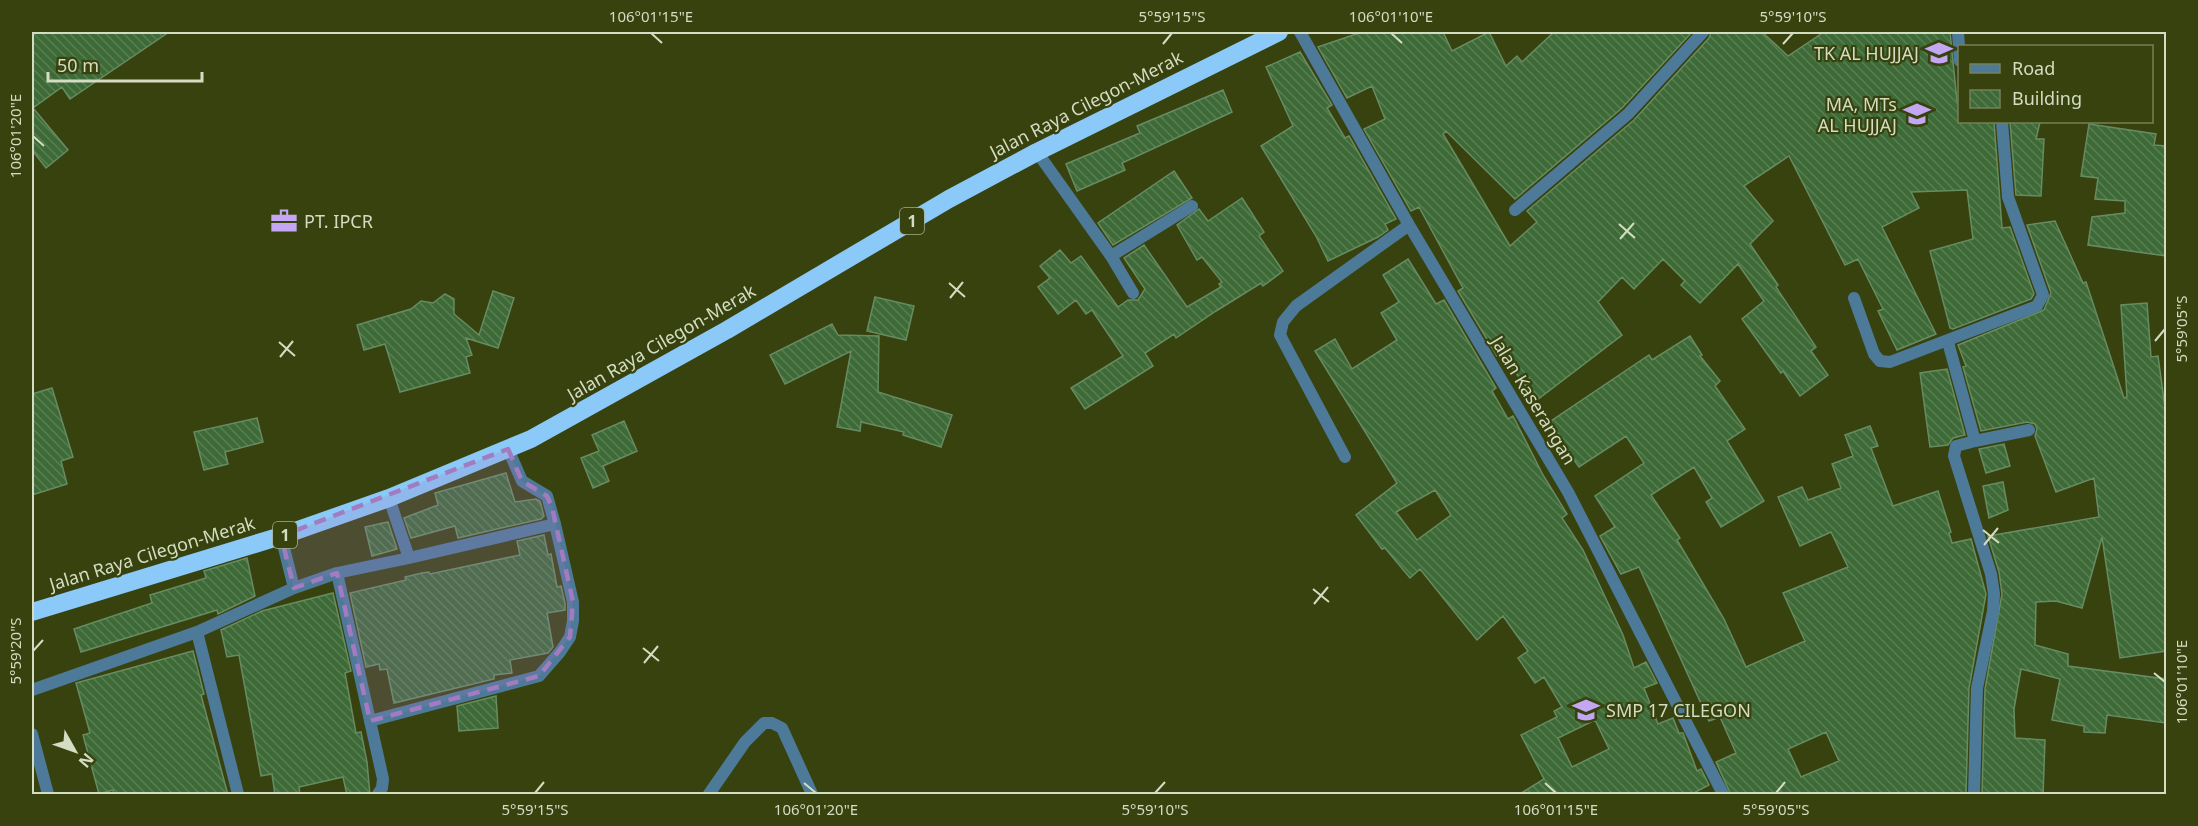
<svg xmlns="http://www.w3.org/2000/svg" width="2198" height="826" font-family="'Noto Sans',sans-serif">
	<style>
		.building { fill: url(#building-back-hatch); stroke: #688c62; stroke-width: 1.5; fill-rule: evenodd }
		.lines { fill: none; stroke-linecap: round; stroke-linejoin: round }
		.street { stroke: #4e7a9a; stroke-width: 12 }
		.highway { stroke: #8ac9f8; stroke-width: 18 }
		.marked { fill: #a37bc0; fill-opacity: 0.2; stroke: #a37bc0; stroke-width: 4.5; stroke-dasharray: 12 8; stroke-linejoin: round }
		.ticks { fill: none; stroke: #d4dcc1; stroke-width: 2 }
		.labels { text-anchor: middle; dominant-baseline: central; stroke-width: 4.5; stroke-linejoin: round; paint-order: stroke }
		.shield { fill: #37420f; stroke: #a5ae8c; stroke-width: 1.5 }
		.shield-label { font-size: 16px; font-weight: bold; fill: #d4dcc1 }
		.poi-label { font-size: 18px; fill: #d4dcc1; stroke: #37420f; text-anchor: end }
		.street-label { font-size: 18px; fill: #d4dcc1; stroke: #37420f }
		.neatline { fill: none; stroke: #d4dcc1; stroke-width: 2 }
		.ticks-label { font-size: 15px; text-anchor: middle; fill: #d4dcc1 }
	</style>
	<defs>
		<pattern id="building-back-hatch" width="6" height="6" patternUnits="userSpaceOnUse" patternTransform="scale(1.5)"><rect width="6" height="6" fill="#3d6a36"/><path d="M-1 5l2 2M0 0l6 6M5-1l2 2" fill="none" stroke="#587f51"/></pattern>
	</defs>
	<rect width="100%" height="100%" fill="#37420f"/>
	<path class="building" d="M32,32H169L70,99L62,87L33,108L68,150L46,168L32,150Z
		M1362,32H1443L1452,51L1489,32L1506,66L1517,56L1522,62L1554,32H1692L1622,108L1515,199L1446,131L1443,134L1510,246L1537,222L1527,211L1634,120L1709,38L1711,32H1762L1788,56L1824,32H1950L1957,101H1959V122H1994L2002,228L2010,227L2034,294L2031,299L1953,329L1950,328L1930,251L1973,239L1967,190L1911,192L1919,208L1882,227L1936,334L1897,350L1878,311L1883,309L1858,259L1845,265L1789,156L1744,186L1773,221L1750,244L1778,285L1776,287L1816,347L1811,351L1828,375L1800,396L1783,371L1781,373L1742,319L1764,301L1738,264L1700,303L1681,285L1685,281L1663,259L1634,289L1622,277L1598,302L1622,335L1537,400L1501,354L1497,356L1458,291L1463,288L1419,207L1411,211L1364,129L1385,119L1372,86L1347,98L1318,47Z
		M1300,52L1332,105L1327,108L1345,138L1349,136L1396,219L1385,224L1388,230L1378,237L1328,261L1316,236L1261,146L1293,126L1266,67Z
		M1223,90L1232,112L1122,163L1125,170L1077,191L1066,164L1140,133L1137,126Z
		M2010,122H2040L2036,139H2044L2041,196L2016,195Z
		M2089,124L2156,134L2154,145L2166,146V256L2088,245L2092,217L2125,213V201L2095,199L2098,178L2081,176Z
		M1174,171L1192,198L1113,245L1098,223Z
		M1242,198L1264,232L1259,236L1283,271L1263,286L1261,283L1216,311L1176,338L1174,334L1145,353L1153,366L1085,409L1071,388L1123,356L1092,310L1086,314L1076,300L1058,314L1038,287L1050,278L1040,266L1060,250L1071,263L1081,256L1118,307L1128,300H1138L1145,289L1124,258L1144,245L1187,307L1221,287L1219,284L1222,282L1202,257L1197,260L1177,225L1199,209L1208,221Z
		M2055,221L2083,283L2086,282L2124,398L2127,397L2121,305L2147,303L2151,357L2158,356L2166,415V651L2120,658L2102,537L2082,608L2056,601L2036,602L2035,645L2068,654V666L2166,679V723L2107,715L2105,733L2084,732V726L2052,720L2060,679L2021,669L2014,709L2015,738L2045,740L2043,795L1982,793L1985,689L2002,594L1999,572L1988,536L2099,517L2094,478L2056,492L2035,436L2037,429L2035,424L2027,422L1981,431L1963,367L1966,366L1958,345L2044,310L2051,293L2027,225Z
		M1408,259L1436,304L1444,300L1496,388L1492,391L1508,419L1513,416L1543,475L1567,514L1562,518L1583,550L1623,635L1634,668L1646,662L1657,683L1644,688L1658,724L1673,718L1679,733H1683L1697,771L1701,769L1709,785L1690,795H1518L1544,779L1521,735L1557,717L1554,711L1562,707L1544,677L1535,683L1518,658L1528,651L1503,616L1477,640L1420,569L1410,578L1385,548L1382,549L1356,515L1397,483L1315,351L1335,339L1352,369L1397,340L1381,313L1399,302L1383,275ZM1435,490L1451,515L1417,540L1396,512ZM1595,720L1609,749L1572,767L1558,738Z
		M493,291L514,298L498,348L466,338L472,355L466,357L470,373L400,392L385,344L364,350L357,325L411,309L421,301L433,303L445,294L454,299V314L479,335Z
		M875,297L914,306L906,340L867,331Z
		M832,324L838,335L879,336L878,392L952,415L941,447L903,435L904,432L861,422L860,431L837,427L851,351L785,384L770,355Z
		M1690,336L1702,355L1700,356L1720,381L1715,386L1745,429L1727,441L1764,501L1721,527L1706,502L1712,498L1694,467L1651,495L1680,538L1677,540L1724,619L1746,667L1805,641L1783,593L1848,567L1831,532L1800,546L1778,497L1802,487L1808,500L1841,488L1832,464L1853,456L1845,435L1870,426L1878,446L1871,448L1893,506L1938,491L1951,532L1949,533L1952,543L1971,539L1986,594L1969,688L1966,793L1731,795L1716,762L1736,753L1720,717L1709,721L1639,567L1621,574L1600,536L1615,527L1595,496L1644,463L1626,436L1579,467L1548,423L1649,355L1652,360ZM1826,732L1839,761L1801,777L1788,749Z
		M1947,369L1965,435L1953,438L1948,445L1930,447L1920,373Z
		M52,388L73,457L61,461L67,484L32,495V394Z
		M257,418L263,442L225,452L228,464L204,470L194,432Z
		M624,421L637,451L603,466L609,481L593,488L581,458L599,451L592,435Z
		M2004,444L2010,466L1986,473L1979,449Z
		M506,473L515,502L536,499L540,501L544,516L541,519L458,538L455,526L411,538L404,518L438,505L435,493Z
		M2003,482L2008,510L1989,518L1983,486Z
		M388,522L397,549L372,556L365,527Z
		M544,535L548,555L551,554L557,587L561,586L565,603V610L547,613L553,647L548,653L510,660L512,673L494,675V679L394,703L387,669L380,670L379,664L366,667L350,593L406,580L405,577L422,573L429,572L430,574L520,555L517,541Z
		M247,558L255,596L218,614L217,610L81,652L74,629L152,603L150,595L206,578L204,571Z
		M333,593L351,671L345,673L356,733L361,732L367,762L370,795H347L343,777L299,787L300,795H275L272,774L261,776L239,655L227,657L221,630L262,611Z
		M193,651L204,694L201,695L228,795H114L113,790L99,794L83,735L90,733L76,683Z
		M496,696L498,728L459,731L457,706Z"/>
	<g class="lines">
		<path class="street" d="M1300,32L1409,225L1568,492L1723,794
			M1958,32L1960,61
			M1037,152L1111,256L1133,293
			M1515,210L1628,114L1703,32
			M1111,256L1192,206
			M1854,298L1874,354L1880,361L1890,362L2037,306L2043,295L2008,197L2002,122
			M1948,342L1975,441L1956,446L1954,456L1991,574L1994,594L1993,611L1977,688L1974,794
			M1975,441L2029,430
			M508,449L522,481L547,496L555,524
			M1345,457L1280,335L1283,322L1296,306L1409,225
			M281,536L294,588L337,573L383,779L382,788L378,794
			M337,573L409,558
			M197,632L294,588
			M32,690L197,632L238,794
			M370,721L539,676L560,652L570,637L573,621V602L555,524L409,558L389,498
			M32,734L48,794
			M709,794L745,742L764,723H772L782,728L812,794"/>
		<path class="highway" d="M32,612L281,536L389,498L531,439L727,330L949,199L1037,152L1279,32"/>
	</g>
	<path class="marked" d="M508,449L522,481L547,496L552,507L573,602L570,637L539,676L370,721L337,573L294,588L281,536Z"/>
	<path class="ticks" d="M651,33L662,43M1391,33L1402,43M1163,44L1172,33M1783,44L1793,33M33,136L44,146M1619,224L1635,238M1620,239L1634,223M949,283L965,297M950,298L963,282M2155,341L2165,329M279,342L295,356M280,357L293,341M1983,530L1999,543M1984,545L1998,528M1313,589L1329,602M1314,604L1328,587M643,648L659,661M33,651L43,640M644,663L658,646M2154,673L2165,682M804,783L816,793M1545,783L1556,793M535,793L544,782M1155,793L1165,782M1776,793L1785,782"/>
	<defs>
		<symbol id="school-bare" viewBox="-9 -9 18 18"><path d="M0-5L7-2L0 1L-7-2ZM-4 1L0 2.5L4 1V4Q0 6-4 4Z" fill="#c3a7f2" stroke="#37420f" stroke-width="2.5" paint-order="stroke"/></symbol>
		<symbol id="office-bare" viewBox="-9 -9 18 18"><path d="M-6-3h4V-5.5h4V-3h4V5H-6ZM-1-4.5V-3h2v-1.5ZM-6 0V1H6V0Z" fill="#c3a7f2" stroke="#37420f" stroke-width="2.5" paint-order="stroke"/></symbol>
	</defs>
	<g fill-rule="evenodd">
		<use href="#school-bare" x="1920" y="34" width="38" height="38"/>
		<use href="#school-bare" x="1898" y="95" width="38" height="38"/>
		<use href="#office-bare" x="265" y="202" width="38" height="38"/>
		<use href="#school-bare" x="1567" y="691" width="38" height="38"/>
	</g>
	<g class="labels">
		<g class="shield">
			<rect x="900" y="208" width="24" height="26" rx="4.5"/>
			<rect x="273" y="522" width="24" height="26" rx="4.5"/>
		</g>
		<g class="shield-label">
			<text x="912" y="221">1</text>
			<text x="285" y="535">1</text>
		</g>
		<g class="poi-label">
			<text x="1919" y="53">TK AL HUJJAJ</text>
			<text x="1897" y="104">MA, MTs<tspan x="1897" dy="21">AL HUJJAJ</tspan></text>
			<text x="304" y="221" text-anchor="start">PT. IPCR</text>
			<text x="1606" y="710" text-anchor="start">SMP 17 CILEGON</text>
		</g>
		<g class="street-label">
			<text transform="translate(1086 104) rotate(-27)">Jalan Raya Cilegon-Merak</text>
			<text transform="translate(661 342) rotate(-30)">Jalan Raya Cilegon-Merak</text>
			<text transform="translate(1534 400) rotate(59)">Jalan Kaserangan</text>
			<text transform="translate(152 553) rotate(-17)">Jalan Raya Cilegon-Merak</text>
		</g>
	</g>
	<rect width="2198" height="826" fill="none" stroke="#37420f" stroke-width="66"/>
	<rect x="1958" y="45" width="195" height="78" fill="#37420f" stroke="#768056" stroke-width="1.5"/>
	<rect x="1970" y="64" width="30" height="9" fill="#4e7a9a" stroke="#768056" stroke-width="1.5"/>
	<text x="2012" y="75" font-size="18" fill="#d4dcc1">Road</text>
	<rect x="1970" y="90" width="30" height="18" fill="url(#building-back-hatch)" stroke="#768056" stroke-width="1.5"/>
	<text x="2012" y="105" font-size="18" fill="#d4dcc1">Building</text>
	<g transform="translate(75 751) rotate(130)" stroke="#37420f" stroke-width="4.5" paint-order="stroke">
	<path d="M0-4.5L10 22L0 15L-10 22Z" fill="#d4dcc1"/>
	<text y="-9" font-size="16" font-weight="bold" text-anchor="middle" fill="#d4dcc1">N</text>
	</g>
	<path d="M48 72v9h154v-9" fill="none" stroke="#d4dcc1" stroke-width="3"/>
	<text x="57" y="72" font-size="18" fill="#d4dcc1" stroke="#37420f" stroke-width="4.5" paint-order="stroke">50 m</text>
	<rect x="33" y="33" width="2132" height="760" class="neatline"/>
	<g class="ticks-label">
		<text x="651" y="22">106°01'15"E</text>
		<text x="1172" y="22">5°59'15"S</text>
		<text x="1391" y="22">106°01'10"E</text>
		<text x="1793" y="22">5°59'10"S</text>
		<text transform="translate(16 136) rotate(-90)" y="5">106°01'20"E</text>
		<text transform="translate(2182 329) rotate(-90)" y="5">5°59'05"S</text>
		<text transform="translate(16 651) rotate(-90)" y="5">5°59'20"S</text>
		<text transform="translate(2182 682) rotate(-90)" y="5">106°01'10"E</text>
		<text x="535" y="815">5°59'15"S</text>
		<text x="816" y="815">106°01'20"E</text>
		<text x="1155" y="815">5°59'10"S</text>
		<text x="1556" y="815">106°01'15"E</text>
		<text x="1776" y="815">5°59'05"S</text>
	</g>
</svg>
